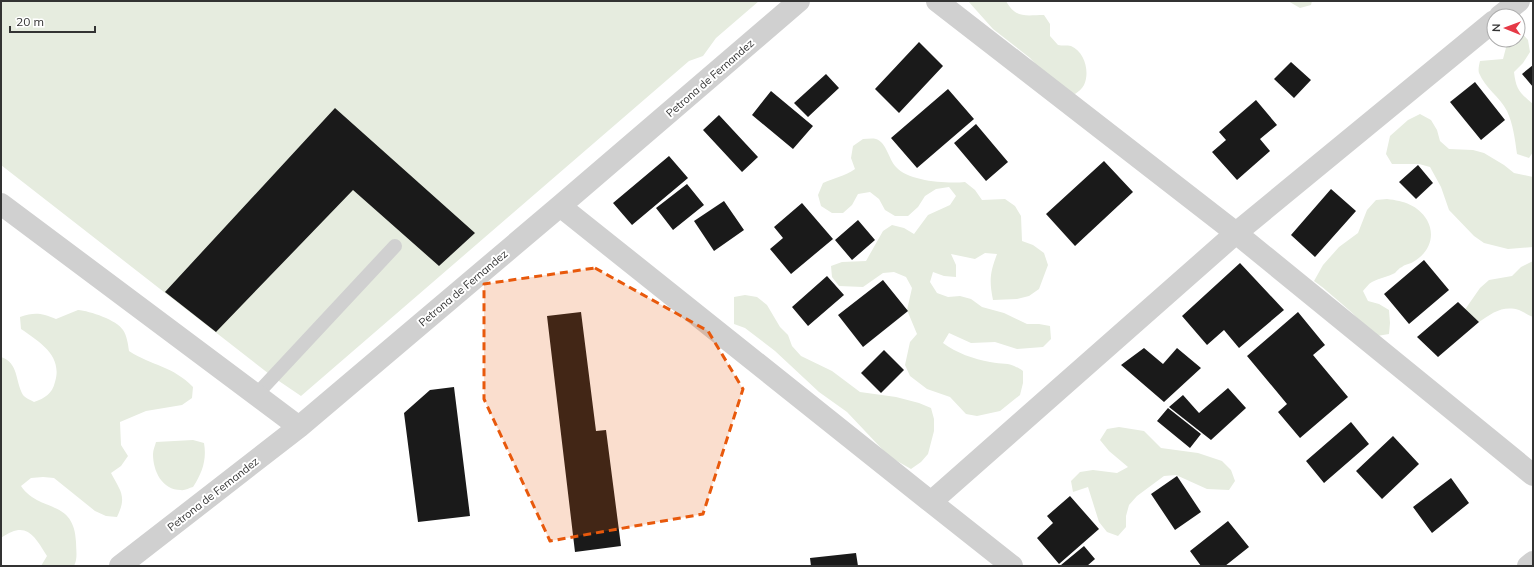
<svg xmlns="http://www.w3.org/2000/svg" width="1534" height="567" font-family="Mulish,sans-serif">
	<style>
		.green { fill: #e6ecdf }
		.building { fill: #1a1a1a }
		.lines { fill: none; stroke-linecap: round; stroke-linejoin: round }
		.service { stroke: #d0d0d0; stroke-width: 14 }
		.minor { stroke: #d0d0d0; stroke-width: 22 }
		.marked { fill: #e8590c; fill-opacity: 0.2; stroke: #e8590c; stroke-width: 3; stroke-dasharray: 8 5; stroke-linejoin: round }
		.labels { text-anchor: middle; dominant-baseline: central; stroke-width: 4; stroke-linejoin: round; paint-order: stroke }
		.street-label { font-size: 11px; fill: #333; stroke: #fff }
	</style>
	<rect width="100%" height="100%" fill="#fff"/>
	<path class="green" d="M1,1H759L716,38L703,56L689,61L301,396L273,377L1,165Z
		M968,1H1006C1016,19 1026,15 1044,15L1050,24V36L1058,45C1062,46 1067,45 1071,46C1085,52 1090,72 1084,85C1082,89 1078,92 1075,94L1064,93L1054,84L1030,58L993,29Z
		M1288,1H1312L1311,5L1300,8Z
		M1520,31L1528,40L1530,52L1523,63L1514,72C1516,90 1520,93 1533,104V152L1529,158L1517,154C1515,139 1513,124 1507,111C1500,97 1485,88 1479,73C1478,70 1479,65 1480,61L1503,59L1508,40H1518V32Z
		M1420,114L1431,120L1437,130L1440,141L1449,149L1473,150L1484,153L1504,165L1514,173L1533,177V247L1508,249L1484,243L1474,236L1449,210L1441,187L1430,167L1419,164H1392L1386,154L1390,136L1408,120Z
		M863,139C867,139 872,138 876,139C887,143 888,158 896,167C908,181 946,184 965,182L975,190L982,200L1005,199L1015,206L1021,216L1022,241L1033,245L1044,253L1048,265L1039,289L1029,296L1017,299L993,300C989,280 990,273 997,254L985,253L975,259L951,254L956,265V277L944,276L933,272L930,282L937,293L948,297L960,296L971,299L982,307L1004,313L1027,324H1039L1050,326L1051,339L1043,347L1017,349L995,342L971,343L949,333L943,343C956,353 974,359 990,362C1005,365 1008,361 1023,371V383L1020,395L1000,411L977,416L966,414L950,397L927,389L910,376L905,365L910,342L917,334L907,310L912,288L906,277L894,272L883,273L863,287L839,286L832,277L831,266L842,262L866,261L883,231L892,225L904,228L914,234L928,215L950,205L956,196L949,187L936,189L925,196L918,207L908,216H895L885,210L879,199L870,192L858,194L852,205L843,213H832L821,206L818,195L823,183C834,178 845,176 855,169L851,158L853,146Z
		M1387,199C1404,201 1418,205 1427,220C1436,236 1429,253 1413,262C1410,264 1405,264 1402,267C1399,268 1397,271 1395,273C1388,277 1379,278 1372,282C1368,284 1366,288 1363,291L1368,301L1379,304L1389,310L1390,323L1389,334L1377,336C1366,329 1359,319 1350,311C1338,301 1327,290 1314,281L1323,265L1339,247L1358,233L1367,210L1376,200Z
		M1533,261V317C1528,315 1524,312 1519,310C1503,305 1492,313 1479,322L1464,311L1480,288L1489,280L1512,276L1521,267Z
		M745,295L757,297L767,305L780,327L788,335L792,346L801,356L832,371L860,392L896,397L919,403L931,408L934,419V431L928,454L921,462L911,469L890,457L882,449L847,412L819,392L775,351L745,328L734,324V297Z
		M78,310C90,311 117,320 123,330C127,336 128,344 129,351C152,366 173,366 193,387L192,398L182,405L146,411L120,422L121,445L128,456L121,466L111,473C121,492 127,496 117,517L106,516L95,511L54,478L43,477L31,478L21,486C39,513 74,498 76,542C76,550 78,558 74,566H41L47,556C34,535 26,520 1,538V357C19,363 15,381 23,395C25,398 31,400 34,402C45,398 52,394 55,382C63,356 40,342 21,329L20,317C35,312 41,313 56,319Z
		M1119,427L1144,431L1161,448L1198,453L1222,461L1231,470L1235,481L1229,490L1207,489L1176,475L1164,476L1137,496L1129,505L1126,516V527L1118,536L1107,532L1099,522L1088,487L1073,492L1071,481L1080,472L1093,470L1117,473L1128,467L1109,451L1100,440L1107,429Z
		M193,440L204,443C207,460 202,473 193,487C189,488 184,491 181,490C162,490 153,471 153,454C153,450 155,446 156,442Z"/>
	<path class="building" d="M919,42L943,66L899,113L875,89Z
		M1291,62L1311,80L1294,98L1274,79Z
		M1533,65V87L1522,74Z
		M826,74L839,88L808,117L794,103Z
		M1475,82L1505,120L1481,140L1450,102Z
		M948,89L974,119L917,168L891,138Z
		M771,91L813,126L793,149L752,115Z
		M1256,100L1277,125L1260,139L1270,151L1237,180L1212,152L1226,140L1219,132Z
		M335,108L475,233L439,266L353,190L216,332L165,292Z
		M719,115L758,157L742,172L703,130Z
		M976,124L1008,162L986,181L954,143Z
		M669,156L688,178L632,225L613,203Z
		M1104,161L1133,192L1075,246L1046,214Z
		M1418,165L1433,183L1416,199L1399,182Z
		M687,184L704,205L673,230L656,208Z
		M1331,189L1356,211L1315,257L1291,235Z
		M724,201L744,230L714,251L694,221Z
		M802,203L833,239L791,274L770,249L783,238L774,227Z
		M858,220L875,240L852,260L835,240Z
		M1424,260L1449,290L1409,324L1384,294Z
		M1240,263L1284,310L1239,348L1224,330L1207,345L1182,316Z
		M827,276L844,295L808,326L792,307Z
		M883,280L908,311L863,347L838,315Z
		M1458,302L1479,322L1438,357L1417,337Z
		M581,312L596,431L606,430L621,546L575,552L547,316Z
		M1298,312L1325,345L1313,355L1348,397L1300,438L1278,412L1287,404L1247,356Z
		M1144,348L1163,364L1177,348L1201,368L1164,402L1121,365Z
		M884,350L904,370L881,393L861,373Z
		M454,387L470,516L418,522L404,413L430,390Z
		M1228,388L1246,408L1211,440L1169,407L1183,395L1199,413Z
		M1168,408L1201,434L1190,448L1157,421Z
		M1351,422L1369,444L1324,483L1306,461Z
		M1393,436L1419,464L1382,499L1356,471Z
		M1177,476L1201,512L1175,530L1151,494Z
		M1451,478L1469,503L1432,533L1413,507Z
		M1070,496L1099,529L1059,564L1037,538L1053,523L1047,516Z
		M1228,521L1249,547L1225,566H1201L1190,551Z
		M1084,546L1095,559L1087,566H1062L1061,565Z
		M856,553L858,566H811L810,558Z"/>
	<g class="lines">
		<path class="service" d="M256,395L395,246"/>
		<path class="minor" d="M937,1L1236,233L1533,475
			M1500,16L1519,1
			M1,204L299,427
			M560,206L931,502L1012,566
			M931,502L1236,233L1494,21
			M120,566L299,427L560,206L799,1
			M1528,566L1533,562"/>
	</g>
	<path class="marked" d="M595,268L708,331L743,389L703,514L550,541L484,399V284Z"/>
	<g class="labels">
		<g class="street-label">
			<text transform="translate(710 78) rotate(-41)">Petrona de Fernandez</text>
			<text transform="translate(463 288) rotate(-40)">Petrona de Fernandez</text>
			<text transform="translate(213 494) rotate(-38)">Petrona de Fernandez</text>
		</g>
	</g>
	<rect width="1534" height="567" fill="none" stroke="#333333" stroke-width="4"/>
	<g transform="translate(1506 28) rotate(271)"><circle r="19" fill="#ffffff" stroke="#adadad"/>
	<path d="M0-3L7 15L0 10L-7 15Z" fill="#e63946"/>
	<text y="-6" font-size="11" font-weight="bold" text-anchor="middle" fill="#333333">N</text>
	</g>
	<path d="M10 26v6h85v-6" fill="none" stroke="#333333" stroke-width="2"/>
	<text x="16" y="26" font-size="12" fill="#333333" stroke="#ffffff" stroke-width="3" paint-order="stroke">20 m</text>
</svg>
